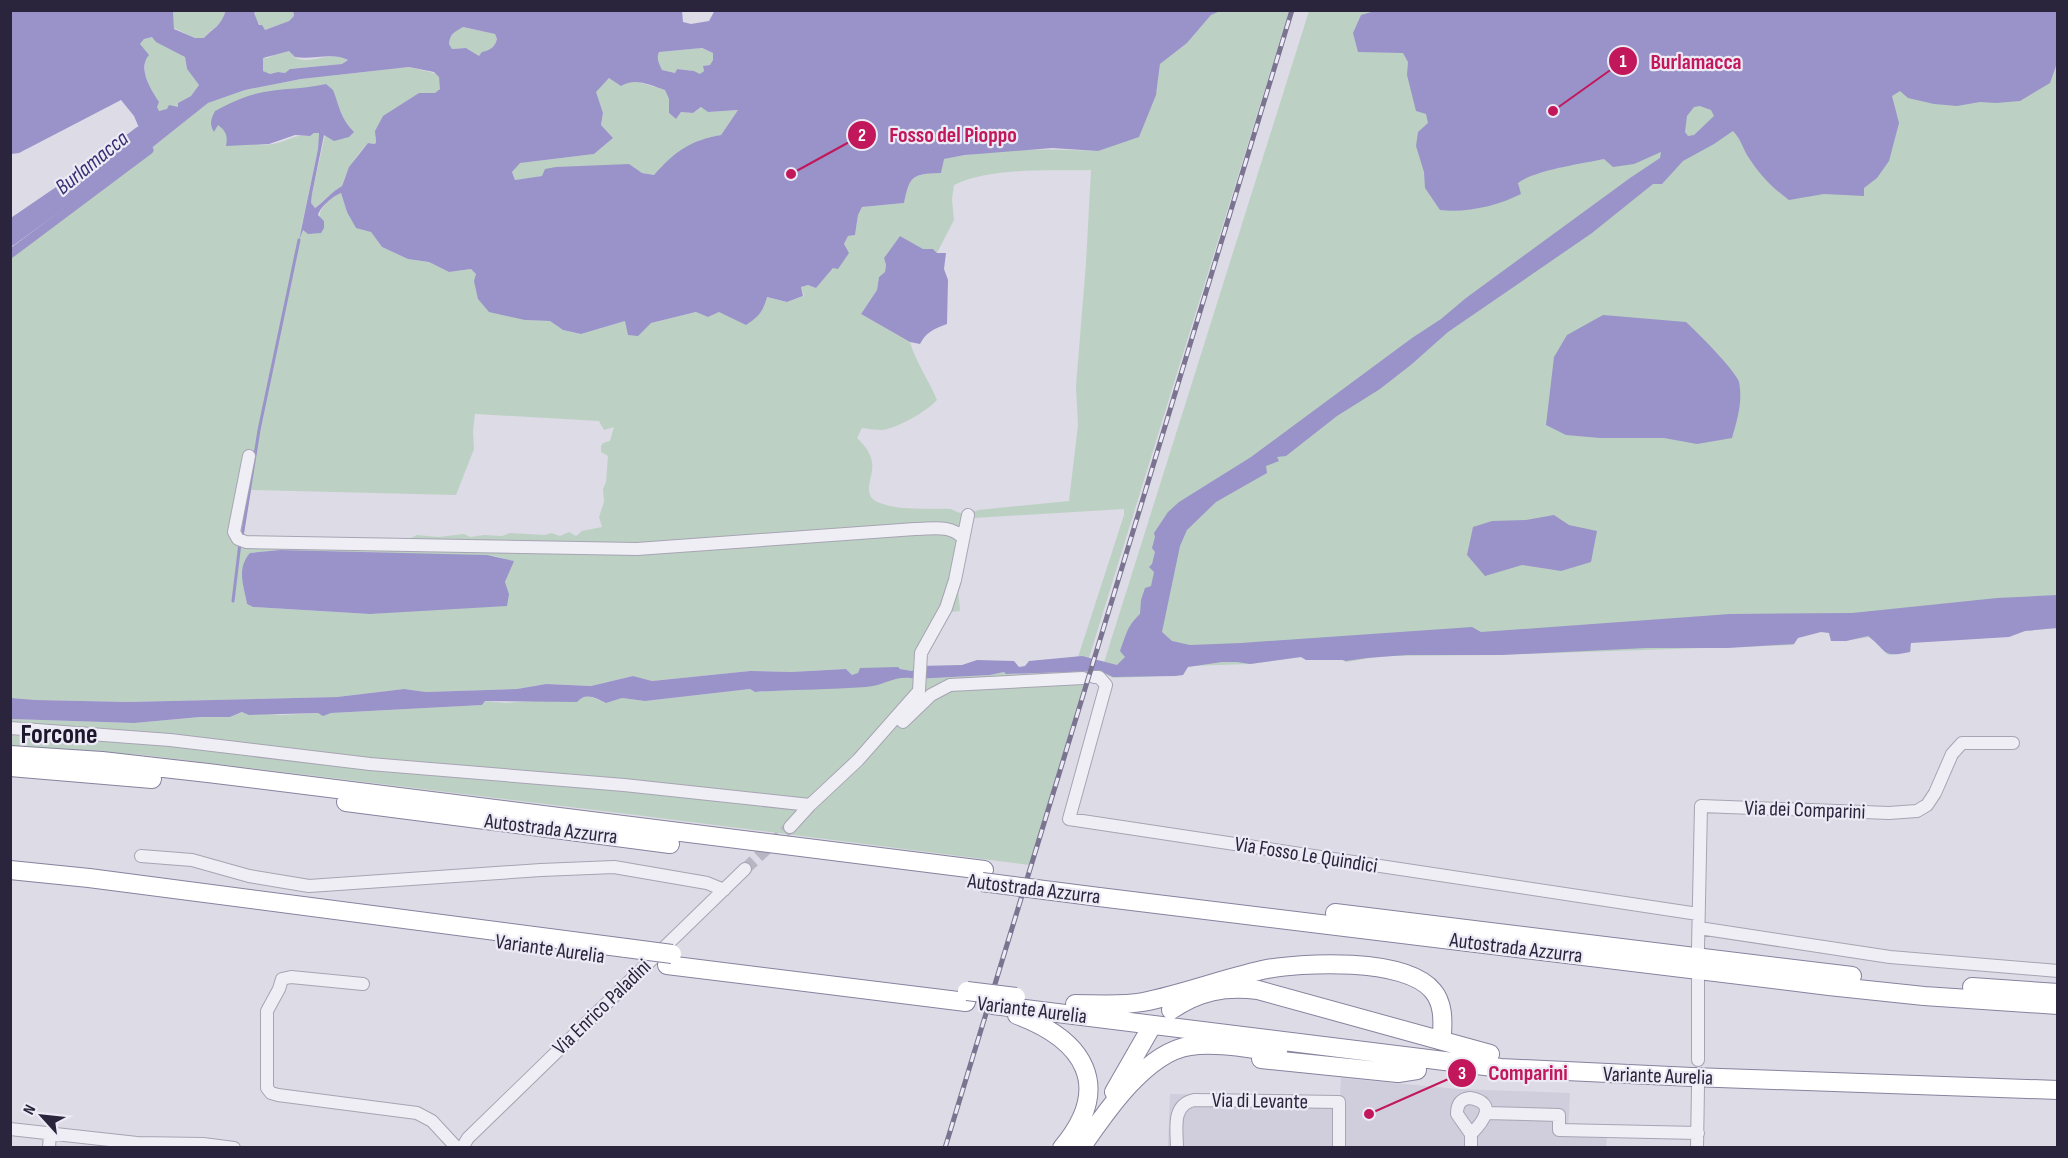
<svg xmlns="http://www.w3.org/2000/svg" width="2068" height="1158" font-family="'Sofia Sans Condensed',sans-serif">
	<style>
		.built { fill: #d0cddc }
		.green { fill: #bcd1c3; fill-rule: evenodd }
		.water { fill: #9993c9; fill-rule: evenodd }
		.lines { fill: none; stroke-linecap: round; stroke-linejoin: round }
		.stream { stroke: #9993c9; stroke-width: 3 }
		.canal { stroke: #9993c9; stroke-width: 9 }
		.river { stroke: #9993c9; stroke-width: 16 }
		.minor-tunnel { stroke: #b9b6c4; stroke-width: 12; stroke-dasharray: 12 6; stroke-linecap: butt }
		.minor-casing { stroke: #a7a4b3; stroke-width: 14 }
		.highway-casing { stroke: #87829e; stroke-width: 20 }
		.minor { stroke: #efeef5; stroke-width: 12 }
		.highway { stroke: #fff; stroke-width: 18 }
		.rail-casing { stroke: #7a7491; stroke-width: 5 }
		.rail { stroke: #eceaf4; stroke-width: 3; stroke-dasharray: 9; stroke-linecap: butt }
		.highway-bridge-casing { stroke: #87829e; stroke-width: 20; stroke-linecap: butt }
		.highway-bridge { stroke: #fff; stroke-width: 18 }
		.labels { text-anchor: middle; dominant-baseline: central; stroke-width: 4.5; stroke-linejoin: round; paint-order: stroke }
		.street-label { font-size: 21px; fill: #2a243d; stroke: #eceaf4 }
		.water-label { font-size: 22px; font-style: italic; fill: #372d73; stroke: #eceaf4 }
		.district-label { font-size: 27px; font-weight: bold; fill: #1d172d; stroke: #eceaf4 }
		.leader { fill: none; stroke: #c2185b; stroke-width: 2 }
		.callout-dot { fill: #c2185b; stroke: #eceaf4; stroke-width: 2 }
		.mark-label { font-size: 18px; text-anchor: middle; font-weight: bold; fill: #fff }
		.callout-label { font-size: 22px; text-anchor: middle; font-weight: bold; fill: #c2185b; stroke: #eceaf4; stroke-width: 4.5; stroke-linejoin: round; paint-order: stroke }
	</style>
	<rect width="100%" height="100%" fill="#dddbe6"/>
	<path class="built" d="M1341,1078L1458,1089L1570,1093L1568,1131L1607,1136L1606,1148H1168L1170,1094L1340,1098Z"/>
	<path class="green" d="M1220,10L1289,11L1089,658L1078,657L1124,515V509L973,518L958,589L960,611L943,613L919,666L913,671L900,669L852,675L846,669L791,672L750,671L652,681L633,676L591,686L546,684L517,689L426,692L404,689L337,697L128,702L36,700L11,698V254L149,150L208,103L245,90L301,79L409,67L438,74L441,82L440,89L435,93H419L375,136L376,143L374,144L368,143C356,156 347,169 342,186C331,192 325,201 314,208L311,203L312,194L325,135L345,124C340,109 336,97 326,84L215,111L214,132L218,124L225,130L228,138C245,143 264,148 281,142C296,137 293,135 310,136L314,133H319L318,149L299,238L303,230L320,219C317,209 332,196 341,193L347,212L371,232L382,247L408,259L429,262L449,272L471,269L525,320L550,321L563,330L581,334L625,321L651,323L697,312L708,317L719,312L764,307L766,297L787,302L804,296L801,287L808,285L816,288L833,268L848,236L855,235L858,215L862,207L904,203C910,176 911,174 941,173L943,159C994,149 1046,148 1098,151L1156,94L1160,64L1187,43L1211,15ZM1091,170L1086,263L1076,386L1078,425L1069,501L978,510C967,515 962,515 951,509C929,508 901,511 880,503C859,496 875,476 872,462C870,451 864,445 857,438L862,428C869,429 876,430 882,430C898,428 926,412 937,400C929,380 916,363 910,342L861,314L877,290L879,277L885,272L886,265L884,258L900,236L923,249H933L937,253L954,220L952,199L954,185C990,167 1050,171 1091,170ZM475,414L599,421L604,430L614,427L610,441L603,443L601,446V452L608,456L606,482L603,489L604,502L599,517L602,527L582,531L576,536L569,532L560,536L551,533L545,535L510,533L502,536L484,535L470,537L464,534L438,537L417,535L407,540H242L251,490L456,495L474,449L473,431ZM280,550L495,556L513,561L505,583L509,594L409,611L370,614L253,607L247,604C244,586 237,567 251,553Z
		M173,11H226C220,28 214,26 204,38H195L174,28Z
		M257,11H293L294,16L289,21L265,30C260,26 256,20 253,13Z
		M1309,11H2057V628L1909,642L1911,651L1888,655L1870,637L1844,641L1829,632L1817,631L1797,637L1793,645L1498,655L1383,656L1346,662L1342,660H1307L1301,657L1250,664L1188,666L1183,675L1113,678L1101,672Z
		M463,27L495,34L497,39L495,46L479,56L466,48L452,49L449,44C450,33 455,32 463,27Z
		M152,37L185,57L187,69L199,85L191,96L178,103V107L159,111L156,107L159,102L151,91L145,74V59L140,44L144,39Z
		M701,48L713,53V60L710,65L703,66L704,71L700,75L694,71L677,69L675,73L662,70C659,64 656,59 659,52Z
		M281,51H289C292,53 293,56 296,58C311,65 329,50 348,60L342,64L290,69L285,73L278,72L270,74L263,71V58H268Z
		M609,78L628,82L635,81L665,90L669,99V113L676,119L681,112L693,113L702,107L708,112L738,110L721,135C695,139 672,155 654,175L642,173L628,164L515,180L512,172L519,163L594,154L613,138L601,125L603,113L595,92Z
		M1088,671L1029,865L628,814L143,755L11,746V719L134,723L200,717H230L243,712L280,715L318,713L323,715L331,713L482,705L484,701L506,703L580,698L589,696L606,703L622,698L645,701L750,689L755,692L812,688L906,677L915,679L990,675L1004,672L1007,674Z"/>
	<path class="water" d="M226,10L256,11L254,13L259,25H262L265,30L289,21L294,16L293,10H682L683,22L691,24L709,21L715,10L1220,11L1211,15L1187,43L1160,64L1156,95L1139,137L1098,151L1052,148L965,155L944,159L941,173C911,174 910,176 904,203L862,207L858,215L855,235L848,236L844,244L849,253L838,269L833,268L816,288L808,285L801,287L803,296L787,302L767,297C763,312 758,317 746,325L719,312L708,317L696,312L651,323L638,336L628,335L625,321L581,334L563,330L550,321L525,320L489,312L478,299L474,281L476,274L471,269L449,272L429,262L408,259L382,247L371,232L356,228L347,212L341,193C333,196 320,207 318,215L324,221V228L321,233L308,234L303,230L299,240L318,149L319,133H314L310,136L295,135L269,144L226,146C228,136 226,131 218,125L214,132C209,123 211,119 215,111C230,103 247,95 264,92C285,88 305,89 326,84L333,90C339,105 341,120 354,132L349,137L334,141L324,135L312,194L311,203L315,208C325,201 331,192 342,186L349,167L368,143L374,144L376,143L375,131L383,116L419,93H435L440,89L439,77L434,72L409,67L301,79L245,90L208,103L149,150L139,131L140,130L134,116L121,100L19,153L11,154V11H173L174,29L195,38H204C214,27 220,28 226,10ZM463,27L495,34L497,39C495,47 491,50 482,52L479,56L466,48L452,49L449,44C450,33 455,32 463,27ZM152,37L156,42L185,57L187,69L199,85L191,96L178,103V107L169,105L167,109L159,111L157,107L159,102C151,90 137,68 149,55L140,44L144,39ZM702,48L713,53V60L710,65L703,66L704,71L700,74L694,71L677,69L675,73L662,70C659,64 656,58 659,52ZM289,51L295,57C313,60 333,52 348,60L342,64L290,69L285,73L278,72L270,74L263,71V58ZM609,78L621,86C635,77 650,85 665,90L669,99V113L676,119L681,112L693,113L701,107L708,112L738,110L721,135C691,140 674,152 654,175L642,173L629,164L556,167L545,169L542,176L515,180L512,172L520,163L594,154L613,138L601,125L603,113L596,92Z
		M1378,10L2057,11V63L2050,83L2020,101L1996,103L1980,102L1957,106L1934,104L1908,98L1900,91L1892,96L1899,123L1889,161L1877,178L1864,188V196L1824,194L1789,200C1770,186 1760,175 1747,155C1742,146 1740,138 1733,131L1714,144L1683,161L1662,184H1653L1592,233L1448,332L1412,364L1380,389L1337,416L1286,456L1277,457L1279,461L1266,466L1267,473L1216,502L1187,530L1180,546L1162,632L1172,641L1190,645L1241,643L1472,627L1481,632L1730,614L1852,613L1997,598L2057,595V628L2025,631L2009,637L1911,643L1910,652C1881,658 1889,652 1868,636L1846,641H1831L1829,633L1821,632L1798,638L1794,644L1728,648H1646L1502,655H1407L1367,658L1346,661L1343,660H1306L1301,657L1250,664L1237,662H1222L1188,667L1183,675L1175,676L1113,677L1100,671L1006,674L1004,672L990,675L915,679C896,674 884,686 866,687C829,690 792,689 755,692L750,689L645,701L622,698L606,703C595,698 586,692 577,702L485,701L482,705L331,713L323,716L318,713L249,715L242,712L230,717H200L134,723L11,719V698L36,700L128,702L337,697L404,689L426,692L517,689L546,684L591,686L633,676L652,681L750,671L791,672L846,669L852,675L858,673L860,668L898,667L900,669L912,671L919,666L962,665L977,660L1014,661L1019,667L1025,666L1029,661L1082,656L1117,665L1125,657L1120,651C1126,635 1127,626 1140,614L1141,600L1145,588L1151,586L1154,572L1149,567L1152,564L1155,552L1152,548L1155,537L1154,533L1168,512L1179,502L1251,457L1412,338L1441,319L1466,298L1630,178L1660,158L1661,152L1634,164L1613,167L1604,159C1581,164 1535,170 1518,183L1521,194C1497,206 1467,213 1440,210L1425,188L1424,172L1416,146L1418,132L1428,123L1426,114L1416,111L1407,75L1408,62L1403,53L1358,52L1353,33L1361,15ZM1700,106L1711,110L1714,116L1694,135L1688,136L1685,132L1687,116L1694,107Z
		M900,236L923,249H933L937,253H946L944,269L948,280L947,324C934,329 926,332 920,344L910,342L861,314L877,290L879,277L885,272L886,265L884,258Z
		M1603,315L1686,322C1696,331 1736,371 1739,382C1743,402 1737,420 1732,438L1697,444L1664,438H1600L1566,435L1546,425L1554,357L1567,335Z
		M1554,515L1569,525L1597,531L1591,562L1561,571L1522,565L1485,576L1467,555L1473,527L1492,521L1526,520Z
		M280,550L487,555L514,561L505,582L509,594L507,606L370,614L253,607L247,604C244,586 236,569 250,553Z"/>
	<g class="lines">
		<path class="stream" d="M242,537L259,430L299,240
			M233,601L240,543"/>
		<path class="canal" d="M10,224L70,183L139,131L149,150L10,254"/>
		<path class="river" d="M10,238L139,144"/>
		<path class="minor-tunnel" d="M745,869L790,827"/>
		<defs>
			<path id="minor" d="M249,456L234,532L238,539L246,542L637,549L915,529C932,529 950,524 963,538
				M1094,677H1099L1106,685L1069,819L1698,914
				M903,722L931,695L950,685L1083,678
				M10,728L170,740L370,764L624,785L810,805
				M790,827L810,805L858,760L919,691L921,653L946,608L955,580L968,515
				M141,856L192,860L249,876L309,886L541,870L614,867L707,883L724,890
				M1699,928L1890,957L2058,971
				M1698,948L1701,806L1889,813L1917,811L1927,805L1935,793L1952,754L1962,743H2013
				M1698,979V1060
				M363,984L291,977L282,979L279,989L267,1011V1088L271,1093L278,1095L417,1113L432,1121L457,1148
				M1470,1098C1498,1103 1483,1122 1471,1134L1457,1114C1457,1105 1460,1099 1470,1098Z
				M1486,1113L1559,1115V1130L1698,1133
				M10,1129L137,1143L203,1144L234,1148
				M49,1148L50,1133
				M462,1148L468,1138L745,869
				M1177,1148C1177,1130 1171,1105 1194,1100L1339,1102V1148
				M1471,1148V1134
				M1697,1148L1698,1086"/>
			<path id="highway" d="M10,755L102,761L208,773L984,870
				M10,767L152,779
				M346,802L670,844
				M10,870L89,878L626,948
				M1099,897L1829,986L1924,996L2058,1005
				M1335,913L1852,976
				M667,965L966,1002
				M1972,987L2058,993
				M1075,1004C1097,1004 1121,1006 1143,1002C1183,994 1222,979 1262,970C1301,962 1406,957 1433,991C1443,1003 1443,1019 1442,1034
				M993,1005L1501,1068L1692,1077L2058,1090
				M1171,1010C1199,991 1224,986 1258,990L1490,1054
				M1017,1015C1084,1040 1114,1086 1062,1148
				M1261,1059L1398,1073L1417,1070
				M1114,1092L1149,1031
				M1081,1148C1105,1113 1146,1052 1190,1046C1218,1042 1250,1049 1278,1052"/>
		</defs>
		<use href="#minor" class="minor-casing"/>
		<use href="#highway" class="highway-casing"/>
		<use href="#minor" class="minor"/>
		<use href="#highway" class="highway"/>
		<defs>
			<path id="rail" d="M945,1148L1292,10"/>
		</defs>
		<use href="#rail" class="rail-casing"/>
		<use href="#rail" class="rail"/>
		<defs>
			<path id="highway-bridge" d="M982,882L1099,897
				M626,948L672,954
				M967,991L1016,997"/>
		</defs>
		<use href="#highway-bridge" class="highway-bridge-casing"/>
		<use href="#highway-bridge" class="highway-bridge"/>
	</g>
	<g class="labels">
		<g class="street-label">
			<text transform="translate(1805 810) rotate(2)">Via dei Comparini</text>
			<text transform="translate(551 829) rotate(7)">Autostrada Azzurra</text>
			<text transform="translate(1306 855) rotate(9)">Via Fosso Le Quindici</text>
			<text transform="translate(1034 889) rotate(7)">Autostrada Azzurra</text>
			<text transform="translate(1516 948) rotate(7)">Autostrada Azzurra</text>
			<text transform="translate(550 949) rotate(8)">Variante Aurelia</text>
			<text transform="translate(602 1007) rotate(-44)">Via Enrico Paladini</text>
			<text transform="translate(1032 1010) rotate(7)">Variante Aurelia</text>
			<text transform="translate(1658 1076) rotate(2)">Variante Aurelia</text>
			<text transform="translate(1260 1101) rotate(1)">Via di Levante</text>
		</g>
		<g class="water-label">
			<text transform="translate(92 163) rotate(-39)">Burlamacca</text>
		</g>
		<g class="district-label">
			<text x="59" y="735">Forcone</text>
		</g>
	</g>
	<path class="leader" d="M1553 111L1623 61M791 174L862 135M1369 1114L1462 1073"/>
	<g class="callout-dot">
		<circle cx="1553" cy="111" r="6"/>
		<circle cx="791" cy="174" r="6"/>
		<circle cx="1369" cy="1114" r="6"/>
		<circle cx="1623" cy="61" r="15"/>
		<circle cx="862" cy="135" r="15"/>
		<circle cx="1462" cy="1073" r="15"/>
	</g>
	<g class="mark-label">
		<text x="1623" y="67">1</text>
		<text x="862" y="141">2</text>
		<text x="1462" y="1079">3</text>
	</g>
	<g class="callout-label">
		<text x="1696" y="69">Burlamacca</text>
		<text x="953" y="142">Fosso del Pioppo</text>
		<text x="1528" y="1080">Comparini</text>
	</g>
	<rect width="2068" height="1158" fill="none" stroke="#2a243d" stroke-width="24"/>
	<g transform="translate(42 1116) rotate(297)" stroke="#eceaf4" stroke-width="4.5" paint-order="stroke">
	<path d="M0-4.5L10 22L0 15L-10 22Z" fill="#2a243d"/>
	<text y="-9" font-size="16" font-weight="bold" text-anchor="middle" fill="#2a243d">N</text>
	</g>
</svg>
